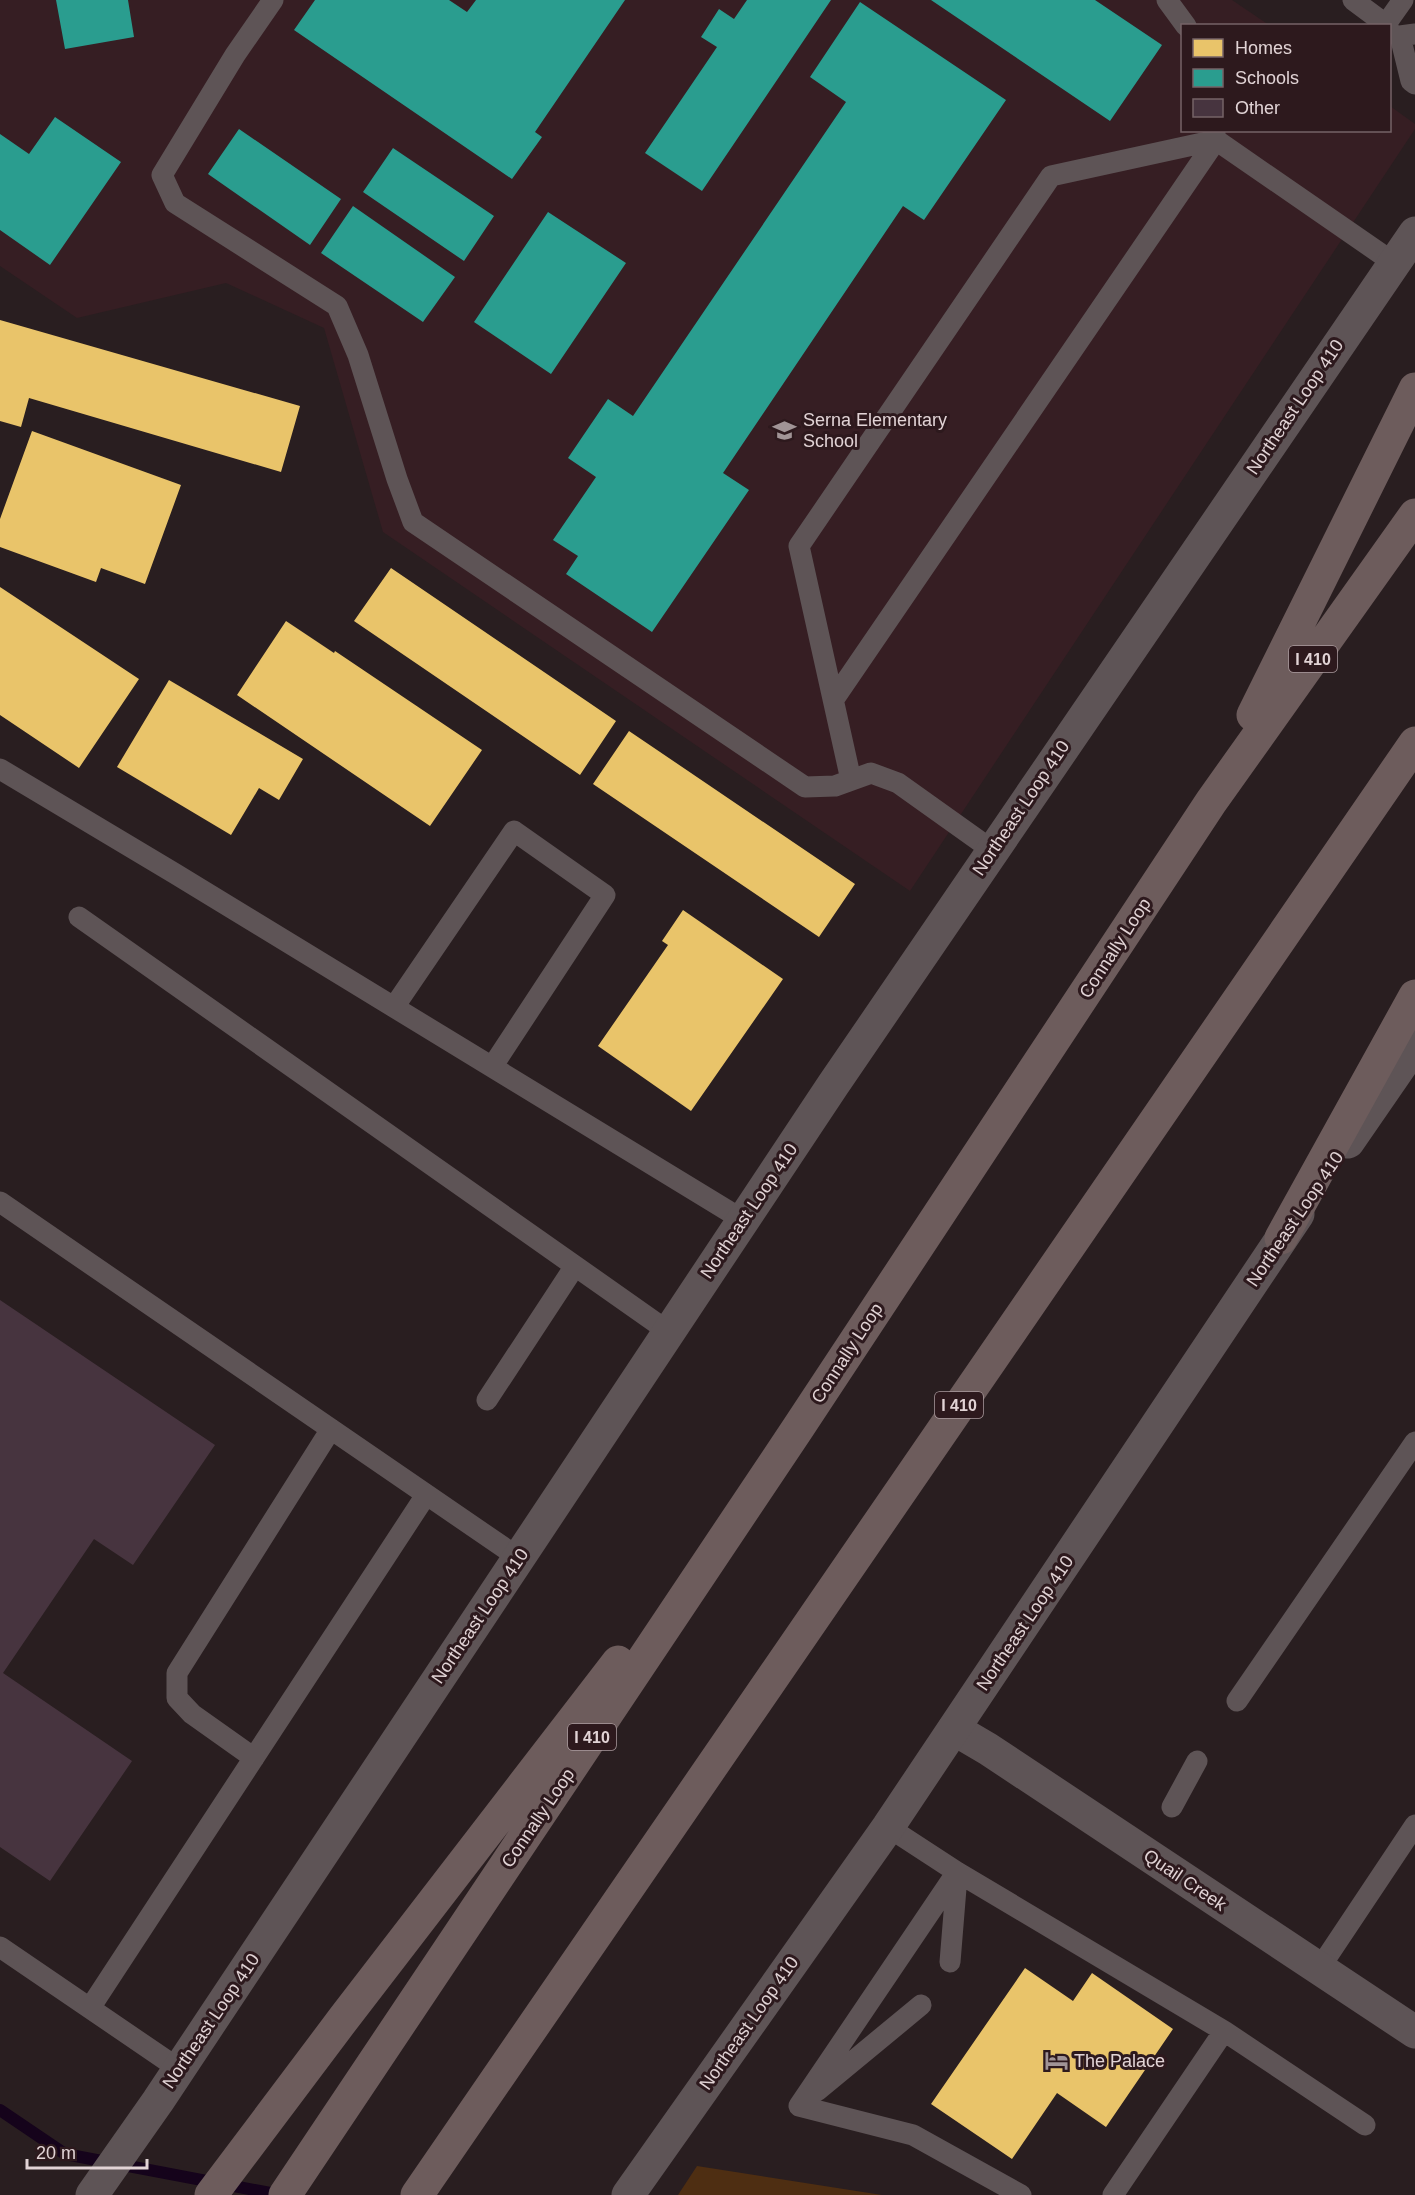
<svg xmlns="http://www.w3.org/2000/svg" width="1415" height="2195" font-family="Helvetica,sans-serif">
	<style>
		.built { fill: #361e23 }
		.green { fill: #4e2e12 }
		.homes { fill: #e9c46a }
		.schools { fill: #2a9d8f }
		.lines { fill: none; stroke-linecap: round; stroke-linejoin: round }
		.stream { stroke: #15031b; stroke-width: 12 }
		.building { fill: #47343f }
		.lane { stroke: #5e5456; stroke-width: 21 }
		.street { stroke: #5e5456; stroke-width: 33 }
		.secondary { stroke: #5e5456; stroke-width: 33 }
		.highway { stroke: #6d5c5c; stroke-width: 33 }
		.labels { text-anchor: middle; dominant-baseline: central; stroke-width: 6; stroke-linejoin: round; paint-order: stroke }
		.shield { fill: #2d191d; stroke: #ab9b9e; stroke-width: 1.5 }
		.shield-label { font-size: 16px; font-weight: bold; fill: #e1d3d5 }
		.street-label { font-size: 18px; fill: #e1d3d5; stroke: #2d191d }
		.poi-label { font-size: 18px; fill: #e1d3d5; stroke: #2d191d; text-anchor: start }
	</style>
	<rect width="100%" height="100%" fill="#291e20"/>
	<path class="built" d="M0,0H1232L1269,25L1182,26V130H1390V106L1415,124V129L910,891L383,532L324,328L226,283L77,318L0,266Z"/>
	<path class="green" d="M697,2166L882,2195H678Z"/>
	<path class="homes" d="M0,320L300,406L281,472L29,398L21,427L0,421Z
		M32,431L181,485L145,584L101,568L96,582L0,547V519Z
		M391,568L616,721L580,775L354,621Z
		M0,587L139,679L79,768L0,715Z
		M286,621L334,653L335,651L482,750L430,826L237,695Z
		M169,680L303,759L279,800L259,788L231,835L117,767Z
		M629,731L855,884L819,937L593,784Z
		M683,910L783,979L691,1111L598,1046L668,945L662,941Z
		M1025,1968L1073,2001L1092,1973L1173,2029L1106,2127L1057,2093L1012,2159L931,2104Z"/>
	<path class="schools" d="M56,0H128L134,37L65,49Z
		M315,0H449L467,12L476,0H625L535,132L542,137L512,179L294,30Z
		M747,0H831L702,191L645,153L717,47L701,37L719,9L734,19Z
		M931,0H1095L1162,45L1110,121Z
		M860,2L1006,100L924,220L903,206L723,473L749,490L652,632L566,574L578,556L553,540L596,477L568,458L608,399L633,416L846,102L810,77Z
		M55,117L121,162L50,265L0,230V134L29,154Z
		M239,129L341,199L310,245L208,174Z
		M393,148L494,216L464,261L363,192Z
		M353,206L455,277L423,322L321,253Z
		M548,212L626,263L551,374L474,322Z"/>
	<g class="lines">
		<path class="stream" d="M0,2110L65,2154L281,2195"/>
	</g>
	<path class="building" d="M0,1300L215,1445L133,1565L94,1539L3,1673L132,1761L50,1881L0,1847Z"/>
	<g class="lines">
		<path class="lane" d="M273,0L235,55L162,175L175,203L337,306L358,355L397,479L413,522L805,787L835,786L871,773L898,783L992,850
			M1167,0L1186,26
			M1353,0L1388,26
			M1386,24L1403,0
			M1415,34L1400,36L1411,81L1415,84
			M834,699L1216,140L1215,134
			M0,769L174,873L743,1220
			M851,780L799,546L1051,176L1216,140L1394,263
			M79,917L669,1332
			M394,1007L514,831L605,895L492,1067
			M0,1202L519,1558
			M487,1400L575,1266
			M1237,1701L1415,1442
			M254,1758L192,1714L177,1698V1673L331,1429
			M1172,1807L1197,1761
			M888,1827L957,1872L1224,2031
			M957,1872L799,2106L913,2135L1021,2195
			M0,1947L179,2069
			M950,1962L957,1876
			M1319,1969L1415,1825
			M90,2008L426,1495
			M817,2091L921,2005
			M1113,2195L1224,2031L1365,2125"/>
		<path class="street" d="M954,1729L988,1749L1415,2032"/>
		<path class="secondary" d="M1348,1142L1415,1045
			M92,2195L158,2101L833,1085L1415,233
			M628,2195L888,1827L1298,1214"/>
		<path class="highway" d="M1253,715L1415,389
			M1281,1238L1415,996
			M211,2195L344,2018L618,1662
			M285,2195L798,1428L1211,802L1415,515
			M417,2195L1415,743"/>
	</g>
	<defs>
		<symbol id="school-bare" viewBox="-9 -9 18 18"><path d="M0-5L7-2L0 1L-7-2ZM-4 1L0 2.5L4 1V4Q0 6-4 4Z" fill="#a19496" stroke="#2d191d" stroke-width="2.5" paint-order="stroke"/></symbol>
		<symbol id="hotel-bare" viewBox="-9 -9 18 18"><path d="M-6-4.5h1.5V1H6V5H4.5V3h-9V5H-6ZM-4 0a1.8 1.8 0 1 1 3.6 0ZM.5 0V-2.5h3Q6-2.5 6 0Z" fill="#a19496" stroke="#2d191d" stroke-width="2.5" paint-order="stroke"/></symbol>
	</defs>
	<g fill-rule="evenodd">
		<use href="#school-bare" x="768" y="414" width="33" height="33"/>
		<use href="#hotel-bare" x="1040" y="2044" width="33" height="33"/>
	</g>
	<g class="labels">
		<g class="shield">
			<rect x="1289" y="646" width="48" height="26" rx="4.5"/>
			<rect x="935" y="1392" width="48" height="26" rx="4.5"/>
			<rect x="568" y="1724" width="48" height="26" rx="4.5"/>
		</g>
		<g class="shield-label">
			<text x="1313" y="659">I 410</text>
			<text x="959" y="1405">I 410</text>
			<text x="592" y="1737">I 410</text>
		</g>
		<g class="street-label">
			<text transform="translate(1295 407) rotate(-56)">Northeast Loop 410</text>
			<text transform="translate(1021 808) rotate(-56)">Northeast Loop 410</text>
			<text transform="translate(1115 948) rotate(-57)">Connally Loop</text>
			<text transform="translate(749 1211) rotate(-56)">Northeast Loop 410</text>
			<text transform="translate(1295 1219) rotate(-56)">Northeast Loop 410</text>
			<text transform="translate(847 1353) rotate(-57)">Connally Loop</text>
			<text transform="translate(480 1616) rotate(-56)">Northeast Loop 410</text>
			<text transform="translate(1025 1623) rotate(-56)">Northeast Loop 410</text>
			<text transform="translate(538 1818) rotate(-56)">Connally Loop</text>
			<text transform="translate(1185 1880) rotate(34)">Quail Creek</text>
			<text transform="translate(211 2021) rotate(-56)">Northeast Loop 410</text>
			<text transform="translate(749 2023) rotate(-55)">Northeast Loop 410</text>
		</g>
		<g class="poi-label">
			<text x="803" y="420">Serna Elementary<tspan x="803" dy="21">School</tspan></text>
			<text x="1074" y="2061">The Palace</text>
		</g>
	</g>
	<rect x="1181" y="24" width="210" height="108" fill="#2d191d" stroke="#756367" stroke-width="1.5"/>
	<rect x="1193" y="39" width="30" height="18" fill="#e9c46a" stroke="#756367" stroke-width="1.5"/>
	<text x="1235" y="54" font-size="18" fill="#e1d3d5">Homes</text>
	<rect x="1193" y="69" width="30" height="18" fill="#2a9d8f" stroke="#756367" stroke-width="1.5"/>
	<text x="1235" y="84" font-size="18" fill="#e1d3d5">Schools</text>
	<rect x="1193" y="99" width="30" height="18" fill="#47343f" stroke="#756367" stroke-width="1.5"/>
	<text x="1235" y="114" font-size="18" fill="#e1d3d5">Other</text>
	<path d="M27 2159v9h120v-9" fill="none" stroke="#e1d3d5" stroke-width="3"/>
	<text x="36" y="2159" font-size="18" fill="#e1d3d5" stroke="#2d191d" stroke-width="4.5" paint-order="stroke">20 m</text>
</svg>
